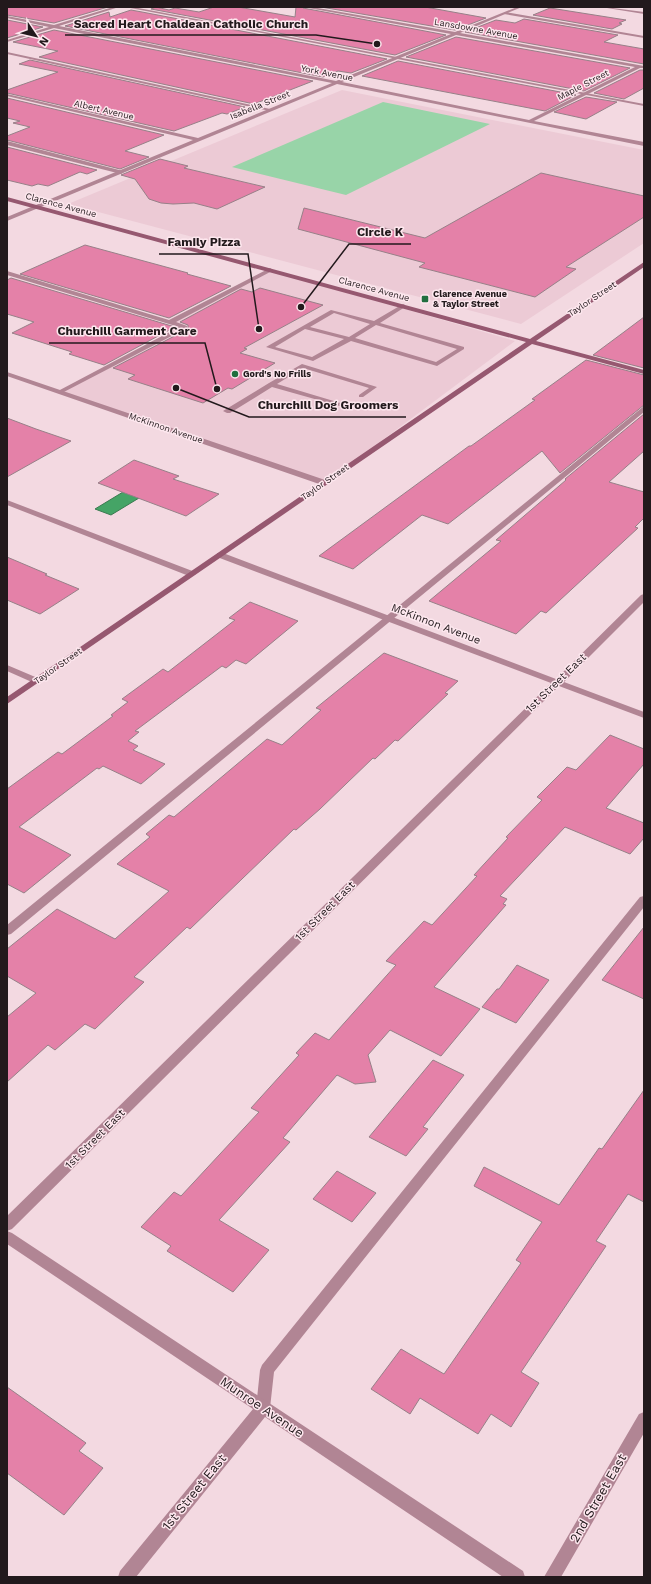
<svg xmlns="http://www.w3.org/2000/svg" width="651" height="1584" font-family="'Work Sans',sans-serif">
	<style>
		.built { fill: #eccad5 }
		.green { fill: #98d4a8 }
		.water { fill: #45a466; stroke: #3a7a50 }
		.building { fill: #e481a8; stroke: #978088 }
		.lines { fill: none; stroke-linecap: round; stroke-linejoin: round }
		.service { fill: #b18594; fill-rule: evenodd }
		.minor { fill: #b18594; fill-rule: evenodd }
		.secondary { fill: #965870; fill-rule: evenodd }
		.poi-dot { fill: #216f3f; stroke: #fde7ee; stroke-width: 1.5 }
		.labels { text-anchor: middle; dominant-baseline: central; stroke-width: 3; stroke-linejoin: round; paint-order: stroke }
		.far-street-label { font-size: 9px; fill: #22191c; stroke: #fde7ee }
		.far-poi-label { font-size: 9px; font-weight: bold; fill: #22191c; stroke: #fde7ee; text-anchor: start }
		.street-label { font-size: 11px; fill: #22191c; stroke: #fde7ee }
		.near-street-label { font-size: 13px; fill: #22191c; stroke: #fde7ee }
		.leader { fill: none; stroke: #22191c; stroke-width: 1.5 }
		.callout-dot { fill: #22191c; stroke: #fde7ee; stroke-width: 1.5 }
		.callout-label { font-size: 12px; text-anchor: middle; font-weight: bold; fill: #22191c; stroke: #fde7ee; stroke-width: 3; stroke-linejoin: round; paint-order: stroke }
	</style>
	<rect width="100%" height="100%" fill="#f3d9e1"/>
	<path class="built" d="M342,90L644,150V243L521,324L68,204Z
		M270,270L515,341L325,483L60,392L184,327L169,323Z"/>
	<path class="green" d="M383,102L490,124L346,195L232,167Z"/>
	<path class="water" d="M123,492L139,498L111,515L95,509Z"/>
	<path class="building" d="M7,7H108L54,23L7,15Z
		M156,7L169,10L175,8L199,12L214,7H238L295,17L296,7H302L303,8L446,35L395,55L151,9Z
		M321,7H425L486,18L455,30Z
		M550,8L626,20L619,23L622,24L612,29L533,15Z
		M131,10L142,12L387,59L351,73L338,71L323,77L65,26L109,12L110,17Z
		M524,19L618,35L604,42L644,49V64L465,32L496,20L515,23Z
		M7,20L43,27L7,38Z
		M54,30L313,81L254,104L39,57L58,51L13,42Z
		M456,37L630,68L584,91L406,57Z
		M30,60L245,107L227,114L222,113L174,131L7,93V90L58,72L19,64Z
		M398,61L576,95L545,111L362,76Z
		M640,70H644V88L624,99L594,93Z
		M586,97L617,102L586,119L554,112Z
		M7,98L164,135L125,151L149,157L120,169L7,140V136L30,127L13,123L20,121L7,118Z
		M7,147L97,170L87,174L80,172L48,186L38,184L32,186L7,180Z
		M160,159L188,166L184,168L265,187L217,209L194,203L173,204L161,203L149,199L135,179L121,175Z
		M541,173L644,196V217L566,267L576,269L535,297L419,267L425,263L298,229L304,208L425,238Z
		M85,245L188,273L187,274L231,286L169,318L20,274Z
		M11,278L175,327L104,365L69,354L72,352L12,333L34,322L7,314V280Z
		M260,288L323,305L244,348L247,349L240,353L275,363L232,389L228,388L203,403L128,379L135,375L113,368L188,329V325L180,322L241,289L252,292Z
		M644,317V368L593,355L624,332Z
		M586,360L644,375V405L560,473L542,451L448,524L422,515L353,569L319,556L469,446H471L535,400L532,399Z
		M644,414V451L609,482L644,492V518L635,527L638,528L546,613L541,611L516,634L429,601L501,541L496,540L566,480L565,479Z
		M7,418L36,429L71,441L7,477Z
		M134,460L179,476L173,479L219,494L186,516L98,483Z
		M7,557L47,574L45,575L79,589L40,614L7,600Z
		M250,602L298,621L246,664L236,660L226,668L222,666L135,731L139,732L128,741L138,746L133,750L165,764L141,784L103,766L99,769L97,768L19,827L71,855L24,893L7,884V789L58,752L62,754L113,716L111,715L128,702L122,699L163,669L168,672L235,620L229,618Z
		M384,653L458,681L445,693L448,694L398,741L395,740L375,759L373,758L320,809L296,830L294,829L190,929L187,927L134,977L144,982L95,1029L85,1024L55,1050L48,1045L7,1082V1017L36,993L7,976V949L57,909L115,939L169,891L117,864L150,837L146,834L169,815L174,817L267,739L282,745L321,710L316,708Z
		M610,735L644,749V764L606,808L644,823V838L630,854L565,827L500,896L507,899L503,904L506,905L434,987L480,1009L441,1056L390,1030L368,1055L376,1082L355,1084L337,1075L283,1138L290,1142L219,1220L269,1250L233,1292L167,1251L171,1246L141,1227L174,1192L181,1196L259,1112L251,1108L299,1055L296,1053L315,1033L329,1040L396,965L386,961L424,921L432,925L477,876L474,875L508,838L506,837L542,800L537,797L567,767L576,770Z
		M644,927V999L602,980Z
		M517,965L549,980L516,1023L482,1007L497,989H499Z
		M433,1060L464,1075L423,1127L428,1129L406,1156L369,1137Z
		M644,1090V1202L628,1194L596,1241L606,1246L521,1372L539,1383L511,1427L491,1414L478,1434L420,1398L410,1414L371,1389L401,1349L444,1374L521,1263L516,1260L542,1222L474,1186L484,1167L559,1205L599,1148L602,1149Z
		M337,1171L376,1193L352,1222L313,1199Z
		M7,1387L86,1443L79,1451L103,1468L64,1515L7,1473Z"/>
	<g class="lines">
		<path class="service" d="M125,7H133L644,104V106Z
			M505,12L644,36V38L504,14Z
			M7,52L270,109L272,110L270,111L7,54Z
			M7,141L123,171L124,172L121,174L7,145Z
			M270,268L273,270L272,271L176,322L187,326V328L60,394L57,392L58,391L179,327L7,275V271L169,320Z
			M403,304L405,305V307L380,323L464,347V349L437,366L351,341L313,361L266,347L331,310L374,321ZM334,313L370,324L349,337L310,327ZM376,325L457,349L436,362L355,338ZM305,329L344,339L312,357L275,347Z
			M302,364L377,387L363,397H359V395L369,388L303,368L277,384L347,405V407H343L272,387L230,413H227L223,411L269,383Z
			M644,406V412L11,934L7,935V925Z
			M7,500L195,572L196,574L192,576H189L7,505Z
			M644,896V907L274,1372L270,1408L268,1413L263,1415L258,1413L256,1408L260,1370L262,1365L640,897Z"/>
		<path class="minor" d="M113,7H119L59,26L336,81L451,34L303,7H312L455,32L517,7H522L460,33L644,66V68H640L534,121L644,142V146L337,84L7,221V217L193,140L7,96V94L198,138L332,83L54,28L7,42V40L49,27L7,18V16L54,25ZM456,35L635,67L529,120L342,82Z
			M605,7L644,12V14L607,8Z
			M7,372L328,481L329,483L325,485H322L7,376Z
			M217,553H223L556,679L641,595L644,594V602L564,682L644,712V718L559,686L12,1229L7,1231V1216L551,683L217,557Z
			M7,665L40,679L42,681L40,683H34L7,671Z
			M7,1231L12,1233L523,1571L525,1577H503L265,1417L136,1577H118L120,1571L253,1409L7,1244Z
			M644,1412V1433L561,1577H544L639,1414Z"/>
		<path class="secondary" d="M7,197L530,339L644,262V267L536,341L644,370V374L532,344L7,704V697L526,342L7,201Z"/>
	</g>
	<g class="poi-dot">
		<rect x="421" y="295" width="8" height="8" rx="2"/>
		<circle cx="235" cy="374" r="4"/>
	</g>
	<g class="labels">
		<g class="far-street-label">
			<text transform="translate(476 29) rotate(10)">Lansdowne Avenue</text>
			<text transform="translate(327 73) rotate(11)">York Avenue</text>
			<text transform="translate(583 85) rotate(-27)">Maple Street</text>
			<text transform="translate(260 105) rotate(-22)">Isabella Street</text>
			<text transform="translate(104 110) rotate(13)">Albert Avenue</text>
			<text transform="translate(61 205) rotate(15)">Clarence Avenue</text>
			<text transform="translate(374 289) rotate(15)">Clarence Avenue</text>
			<text transform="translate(592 299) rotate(-34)">Taylor Street</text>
			<text transform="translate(166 428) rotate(19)">McKinnon Avenue</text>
			<text transform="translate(325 482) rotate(-35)">Taylor Street</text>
			<text transform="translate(58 666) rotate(-35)">Taylor Street</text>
		</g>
		<g class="far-poi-label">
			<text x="433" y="294">Clarence Avenue<tspan x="433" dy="10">&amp; Taylor Street</tspan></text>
			<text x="243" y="374">Gord's No Frills</text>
		</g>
		<g class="street-label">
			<text transform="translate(436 624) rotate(21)">McKinnon Avenue</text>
			<text transform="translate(556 683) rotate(-44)">1st Street East</text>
			<text transform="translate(325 911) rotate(-45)">1st Street East</text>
			<text transform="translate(95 1139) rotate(-45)">1st Street East</text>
		</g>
		<g class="near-street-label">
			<text transform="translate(262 1407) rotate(34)">Munroe Avenue</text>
			<text transform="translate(194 1492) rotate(-51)">1st Street East</text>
			<text transform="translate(598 1498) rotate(-60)">2nd Street East</text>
		</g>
	</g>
	<path class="leader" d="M377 44L316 35H65M301 307L349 244H411M259 329L248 254H159M217 389L205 343H49M176 388L249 417H406"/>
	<g class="callout-dot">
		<circle cx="377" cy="44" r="4"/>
		<circle cx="301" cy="307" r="4"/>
		<circle cx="259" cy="329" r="4"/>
		<circle cx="217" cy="389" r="4"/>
		<circle cx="176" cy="388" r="4"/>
	</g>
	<g class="callout-label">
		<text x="191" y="28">Sacred Heart Chaldean Catholic Church</text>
		<text x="380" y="236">Circle K</text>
		<text x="204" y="246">Family Pizza</text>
		<text x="127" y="335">Churchill Garment Care</text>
		<text x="328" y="409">Churchill Dog Groomers</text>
	</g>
	<rect width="651" height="1584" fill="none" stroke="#22191c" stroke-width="16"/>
	<g transform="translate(36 36) rotate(125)" stroke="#fde7ee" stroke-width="3" paint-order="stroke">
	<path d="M0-3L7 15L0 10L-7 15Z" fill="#22191c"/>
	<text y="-6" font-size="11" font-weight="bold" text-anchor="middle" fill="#22191c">N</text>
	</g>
</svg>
